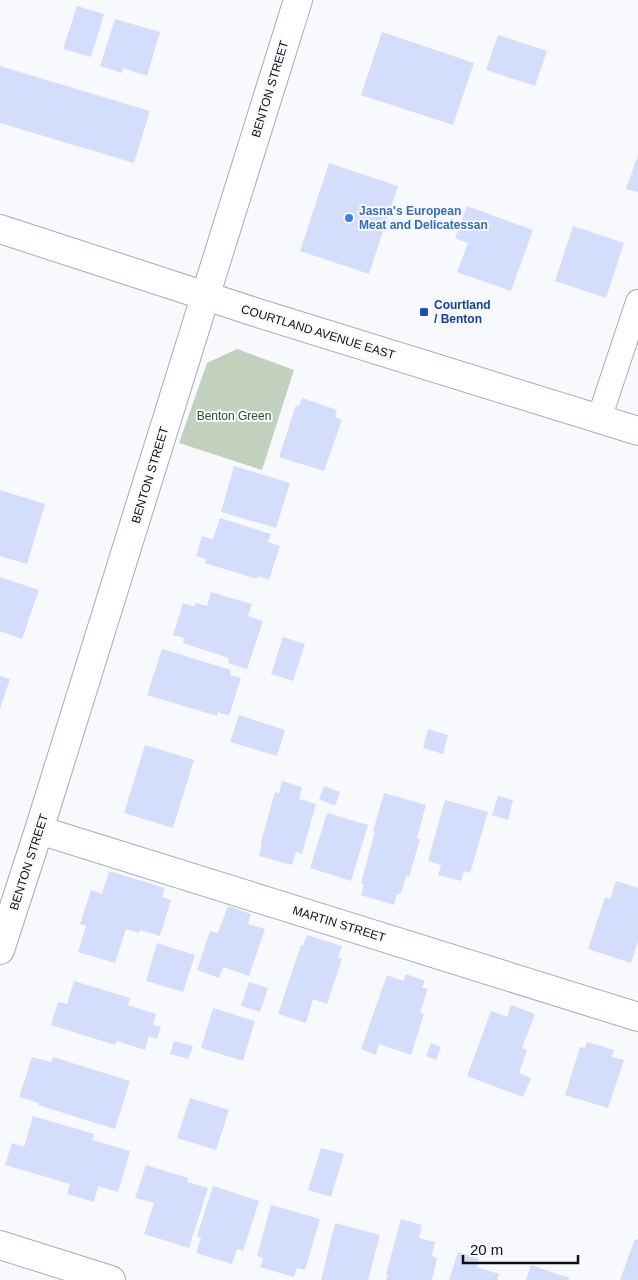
<svg xmlns="http://www.w3.org/2000/svg" width="638" height="1280" font-family="Arial,sans-serif">
	<style>
		.green { fill: #c1d1bd }
		.building { fill: #d4defc }
		.lines { fill: none; stroke-linecap: round; stroke-linejoin: round }
		.lane-casing { stroke: #a8acb7; stroke-width: 26 }
		.street-casing { stroke: #a8acb7; stroke-width: 30 }
		.secondary-casing { stroke: #a8acb7; stroke-width: 30 }
		.lane { stroke: #fff; stroke-width: 24 }
		.street { stroke: #fff; stroke-width: 28 }
		.secondary { stroke: #fff; stroke-width: 28 }
		.shop-dot { fill: #3f7fe0; stroke: #f7f9fd; stroke-width: 2 }
		.transit-dot { fill: #1a4fb4; stroke: #f7f9fd; stroke-width: 2 }
		.labels { text-anchor: middle; dominant-baseline: central; stroke-width: 4; stroke-linejoin: round; paint-order: stroke }
		.street-label { font-size: 12px; fill: #0f1014; stroke: #f7f9fd }
		.shop-label { font-size: 12px; font-weight: bold; fill: #366cbe; stroke: #f7f9fd; text-anchor: start }
		.transit-label { font-size: 12px; font-weight: bold; fill: #164399; stroke: #f7f9fd; text-anchor: start }
		.park-label { font-size: 12px; fill: #315029; stroke: #f7f9fd }
	</style>
	<rect width="100%" height="100%" fill="#f7f9fd"/>
	<path class="green" d="M237,349L294,370L262,470L179,443L207,363Z"/>
	<path class="building" d="M77,6L104,14L91,57L63,49Z
		M115,19L160,32L147,76L123,68L122,73L100,66Z
		M382,32L474,63L453,125L361,95Z
		M498,35L547,51L535,86L486,70Z
		M0,66L150,111L134,163L0,123Z
		M638,155V192L626,189Z
		M329,163L398,186L369,274L300,251Z
		M467,206L533,230L511,291L457,272L468,243L455,238Z
		M573,226L624,243L606,298L555,281Z
		M302,398L337,410L335,417L342,420L324,471L279,457L296,405L299,406Z
		M234,466L290,483L276,528L221,512Z
		M0,490L45,504L27,564L0,556Z
		M220,518L271,534L268,542L280,546L269,580L258,576L257,579L205,563L206,559L196,556L202,536L213,539Z
		M0,577L39,590L22,639L0,631Z
		M211,592L252,604L248,616L263,621L247,669L228,663L229,658L183,643L184,638L173,635L183,603L194,607L196,603L207,606Z
		M283,637L305,644L293,681L271,674Z
		M162,649L231,670L230,675L241,678L229,716L218,712L217,716L147,695Z
		M0,676L10,679L0,709Z
		M239,715L285,730L277,756L230,742Z
		M428,729L448,735L443,754L423,748Z
		M145,745L194,760L173,828L124,813Z
		M282,781L302,787L299,799L316,804L302,854L296,852L292,865L259,856L262,842H261L275,792L279,793Z
		M324,786L340,792L335,806L319,799Z
		M384,793L426,805L417,838L420,839L409,877L406,876L401,894H397L394,905L361,895L364,884L361,883L375,831H373Z
		M498,796L513,800L508,820L492,815Z
		M445,800L488,812L470,873L464,871L461,881L438,875L441,865L428,861Z
		M327,813L368,825L351,881L310,868Z
		M109,871L165,888L162,897L171,900L160,936L140,930L139,933L126,929L115,963L78,952L86,926L80,924L91,890L102,894Z
		M616,881L638,888V941L631,963L588,949L605,897L610,899Z
		M228,906L251,914L248,924L265,929L249,976L223,967L219,978L197,970L210,931L218,933Z
		M307,935L342,946L338,958L342,959L327,1004L313,999L306,1023L278,1014L301,945L303,946Z
		M157,943L195,955L183,992L146,981Z
		M406,974L425,981L422,988L428,989L420,1012L424,1014L411,1055L379,1044L376,1055L361,1049L387,975L403,981Z
		M74,981L130,998L128,1005L156,1014L153,1025L161,1027L157,1039L149,1036L145,1050L117,1041L115,1045L51,1025L58,1002L67,1004Z
		M249,982L268,988L260,1012L241,1006Z
		M511,1005L535,1014L522,1048L527,1050L519,1073L531,1078L523,1097L467,1076L491,1011L507,1017Z
		M213,1008L255,1021L243,1061L201,1048Z
		M174,1041L193,1046L188,1059L170,1054Z
		M587,1042L614,1050L612,1057L624,1060L608,1108L565,1095L580,1047L585,1048Z
		M431,1043L441,1047L436,1060L426,1056Z
		M32,1057L51,1062L53,1057L130,1081L115,1129L38,1105L39,1103L19,1097Z
		M190,1098L229,1110L216,1150L177,1138Z
		M33,1116L94,1134L92,1140L130,1151L118,1192L98,1186L94,1202L67,1194L70,1184L5,1165L12,1143L24,1147Z
		M321,1148L344,1154L331,1197L308,1190Z
		M146,1165L188,1178L187,1182L208,1188L189,1248L144,1234L154,1203L135,1198Z
		M213,1186L259,1201L243,1251L237,1249L232,1264L196,1253L201,1238L197,1236Z
		M271,1205L320,1219L305,1270L297,1268L294,1277L260,1267L263,1258L257,1256Z
		M401,1219L422,1225L419,1238L435,1242L432,1256L437,1258L432,1280H386L388,1275L386,1274Z
		M335,1223L380,1235L368,1280H321Z
		M635,1239L638,1240V1280H620Z
		M458,1252L479,1259L477,1267L499,1274L497,1280H449Z
		M531,1265L569,1278V1280H526Z"/>
	<g class="lines">
		<defs>
			<path id="lane" d="M599,419L638,302"/>
			<path id="street" d="M39,830L638,1017
				M0,950L39,830L205,297
				M0,1245L111,1280"/>
			<path id="secondary" d="M0,229L258,313L638,431
				M205,297L298,0"/>
		</defs>
		<use href="#lane" class="lane-casing"/>
		<use href="#street" class="street-casing"/>
		<use href="#secondary" class="secondary-casing"/>
		<use href="#lane" class="lane"/>
		<use href="#street" class="street"/>
		<use href="#secondary" class="secondary"/>
	</g>
	<circle class="shop-dot" cx="349" cy="218" r="5"/>
	<rect class="transit-dot" x="419" y="307" width="10" height="10" rx="2.5"/>
	<g class="labels">
		<g class="street-label">
			<text transform="translate(270 89) rotate(-73)">BENTON STREET</text>
			<text transform="translate(318 332) rotate(17)">COURTLAND AVENUE EAST</text>
			<text transform="translate(150 475) rotate(-73)">BENTON STREET</text>
			<text transform="translate(29 862) rotate(-72)">BENTON STREET</text>
			<text transform="translate(339 924) rotate(17)">MARTIN STREET</text>
		</g>
		<g class="shop-label">
			<text x="359" y="211">Jasna's European<tspan x="359" dy="14">Meat and Delicatessan</tspan></text>
		</g>
		<g class="transit-label">
			<text x="434" y="305">Courtland<tspan x="434" dy="14">/ Benton</tspan></text>
		</g>
		<g class="park-label">
			<text x="234" y="416">Benton Green</text>
		</g>
	</g>
	<path d="M463 1255v8h115v-8" fill="none" stroke="#0f1014" stroke-width="2.5"/>
	<text x="470" y="1255" font-size="15" fill="#0f1014" stroke="#f7f9fd" stroke-width="4" paint-order="stroke">20 m</text>
</svg>
